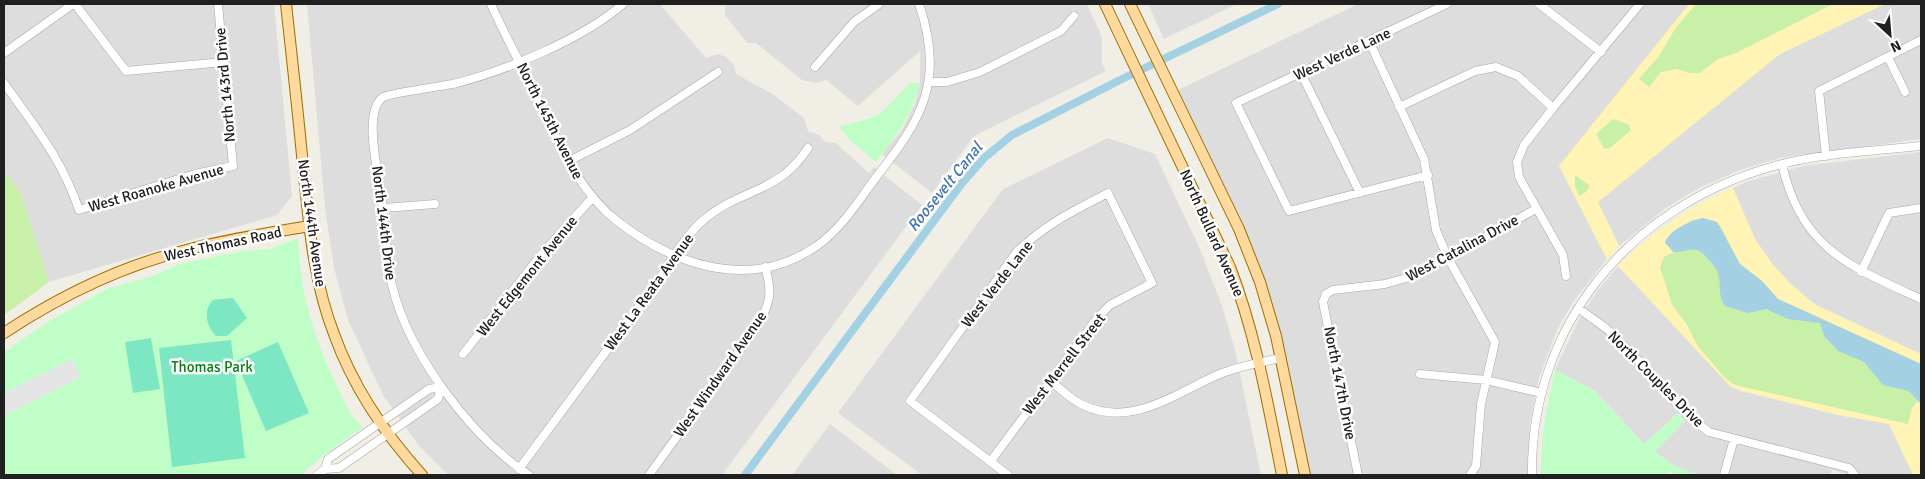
<svg xmlns="http://www.w3.org/2000/svg" width="1925" height="479" font-family="Signika,sans-serif">
	<style>
		.residential { fill: #dedddd }
		.grass { fill: #c8f0a8 }
		.sand { fill: #fff3b6; fill-rule: evenodd }
		.park { fill: #c0fec8 }
		.pitch { fill: #7de7c3 }
		.parking { fill: #e4e4e4 }
		.water { fill: #a3d1e3 }
		.lines { fill: none; stroke-linecap: round; stroke-linejoin: round }
		.canal { stroke: #a3d1e3; stroke-width: 8 }
		.minor-casing { stroke: #a7a7a7; stroke-width: 9 }
		.major-casing { stroke: #9c6f00; stroke-width: 12 }
		.minor { stroke: #fff; stroke-width: 8 }
		.major { stroke: #ffd99d; stroke-width: 10 }
		.labels { text-anchor: middle; dominant-baseline: central; stroke-width: 5; stroke-linejoin: round; paint-order: stroke }
		.street-label { font-size: 15px; fill: #202020; stroke: #fff }
		.park-label { font-size: 15px; fill: #038513; stroke: #fff }
		.water-label { font-size: 16px; font-style: italic; fill: #4074b1; stroke: #fff }
	</style>
	<rect width="100%" height="100%" fill="#f1eee6"/>
	<path class="residential" d="M4,4H274L292,196L277,215L49,282L21,194L4,171Z
		M307,4H660L706,58L718,54L726,57L734,65L736,74L774,95L804,118L808,131L819,135L825,142L836,143L869,173L874,167L922,205L722,475H448L419,446L383,395L348,320L334,268L325,208Z
		M725,4H1087L1102,37V64L1106,71L974,136L932,193L882,154L902,130L915,103L920,83V51L858,106L826,80L816,83L802,80L756,43H747L725,15Z
		M1148,4H1237L1164,39Z
		M1358,4H1689L1559,166L1607,259L1573,302L1557,330L1539,378L1530,423L1528,475H1309L1274,317L1176,91Z
		M1885,4H1921V139L1780,158L1740,170L1699,188L1666,208L1619,246L1598,202L1780,54Z
		M1108,138L1155,154L1200,249L1222,306L1235,350L1261,475H922L838,413L1003,189Z
		M1921,152V354L1815,304L1793,286L1773,265L1755,239L1733,188L1749,181L1803,166Z
		M1618,266L1730,386L1740,391L1838,415L1889,424L1913,475H1849L1832,470L1830,475H1699L1674,466L1655,451L1685,421L1679,413L1644,444L1595,391L1555,370L1579,319L1598,290Z
		M830,424L872,456L897,475H792Z"/>
	<path class="grass" d="M1689,4H1885L1780,54L1598,202L1619,246L1607,259L1559,166Z
		M4,171L21,194L49,282L4,315Z
		M1733,188L1755,239L1773,265L1793,286L1815,305L1921,354V475H1913L1889,424L1838,415L1740,390L1730,386L1618,266C1651,233 1689,206 1733,188Z"/>
	<path class="sand" d="M1689,4H1696L1675,29L1659,56L1639,79L1649,87L1661,72L1677,69L1690,73H1700L1718,59L1736,53L1833,4H1885L1780,54L1598,202L1619,246L1607,259L1559,166ZM1613,119L1628,124L1631,130L1610,148L1604,149L1596,134ZM1575,175L1590,186L1586,192L1579,196L1575,186Z
		M1733,188L1755,239L1773,265L1793,286L1815,305L1921,354V364L1778,299L1762,281L1740,264L1720,225L1693,220L1675,231L1671,251L1674,252L1664,257L1660,267L1672,305L1686,323L1697,345L1726,379L1735,385L1908,424L1912,408L1918,401L1921,404V475H1913L1889,424L1838,415L1740,390L1730,386L1618,266C1651,233 1689,206 1733,188Z"/>
	<path class="park" d="M910,83H920C912,115 896,137 876,162L852,142L839,127L871,118L882,112Z
		M298,238C300,291 313,338 337,386C344,401 349,416 363,427L323,456L301,475H4V352L51,320L107,289L153,276L179,264L243,251L270,249Z
		M1555,370L1595,391L1644,444L1678,413L1685,421L1655,451L1674,466L1699,475H1677L1669,471L1666,475H1541C1540,439 1547,405 1555,370Z"/>
	<path class="pitch" d="M233,298L247,318L227,336H216C206,326 203,310 213,300Z
		M151,338L160,389L133,393L125,342Z
		M231,340L245,458L172,467L159,348Z
		M278,342L309,413L266,431L236,361Z"/>
	<path class="parking" d="M72,359L81,377L4,416V393Z"/>
	<path class="water" d="M1703,218L1717,222L1740,264L1762,281L1778,299L1921,364V404L1909,391L1883,385L1864,362L1838,351L1824,336L1820,323L1788,319L1766,309L1748,313L1725,306C1714,290 1727,278 1709,260C1706,256 1702,252 1697,250C1689,248 1682,253 1674,252L1665,243C1668,231 1691,220 1703,218Z"/>
	<g class="lines">
		<path class="canal" d="M745,475L962,183L984,158L1012,135L1122,79L1278,4"/>
		<defs>
			<path id="minor" d="M75,4L126,71L224,62
				M491,4C504,34 520,62 534,92C557,137 576,189 617,221C675,266 752,292 818,245C843,227 859,200 877,176C923,118 945,79 919,4
				M1539,4L1601,52
				M1369,41L1424,159L1436,230L1448,258L1495,342L1481,404L1476,466L1470,475
				M4,53L73,4
				M1888,57L1905,92
				M815,67L854,22L879,4
				M1301,73L1360,193
				M929,82H947L980,72L1061,31L1074,16
				M4,83C35,127 62,159 79,210L195,174L233,166L218,4
				M1399,107L1475,71L1496,67L1518,76L1553,108
				M1826,156L1819,91L1921,40
				M569,161L630,130L718,72
				M1782,164C1801,249 1849,266 1921,299
				M1428,175L1289,211L1236,103L1447,4
				M384,208L435,204
				M1861,272L1889,213L1921,208
				M1566,276L1563,255L1519,177L1517,162L1524,145L1553,108L1640,4
				M1578,308L1607,329L1638,360L1688,416L1709,432L1849,468L1855,475
				M463,354L540,256L592,198
				M1420,374L1486,380L1542,393
				M1049,380C1060,388 1070,399 1083,405C1133,429 1178,391 1222,373C1241,366 1261,362 1281,358
				M990,462L1098,317L1110,305L1152,283L1108,193C1075,210 1042,226 1016,253L910,401L1008,475
				M519,469C563,410 606,351 650,292C667,269 680,242 701,222C737,189 778,195 808,148
				M317,475L325,469L339,468L438,399L441,387L429,389L328,459L325,469
				M529,475C471,437 408,353 392,285C384,251 385,215 379,180C375,160 365,110 383,97C387,94 442,86 453,84C505,71 583,39 623,4
				M649,475L760,322C771,300 772,291 765,267
				M1358,475L1323,302L1326,294L1333,290L1385,284L1413,276L1536,209
				M1532,475C1530,326 1630,207 1771,167C1819,153 1872,151 1921,146
				M1724,475L1734,439"/>
			<path id="major" d="M286,4C292,58 298,112 303,166C309,224 313,280 334,334C353,387 385,434 422,475
				M1105,4L1230,267C1256,335 1268,405 1282,475
				M1130,4L1239,229L1260,282L1276,336L1305,475
				M4,333C60,296 124,265 190,249C229,239 269,233 309,226"/>
		</defs>
		<use href="#minor" class="minor-casing"/>
		<use href="#major" class="major-casing"/>
		<use href="#minor" class="minor"/>
		<use href="#major" class="major"/>
	</g>
	<g class="labels">
		<g class="street-label">
			<text transform="translate(1342 54) rotate(-25)">West Verde Lane</text>
			<text transform="translate(225 85) rotate(-95)">North 143rd Drive</text>
			<text transform="translate(550 121) rotate(63)">North 145th Avenue</text>
			<text transform="translate(156 188) rotate(-16)">West Roanoke Avenue</text>
			<text transform="translate(312 223) rotate(82)">North 144th Avenue</text>
			<text transform="translate(384 223) rotate(83)">North 144th Drive</text>
			<text transform="translate(1212 233) rotate(66)">North Bullard Avenue</text>
			<text transform="translate(223 244) rotate(-12)">West Thomas Road</text>
			<text transform="translate(1462 248) rotate(-28)">West Catalina Drive</text>
			<text transform="translate(527 276) rotate(-51)">West Edgemont Avenue</text>
			<text transform="translate(997 284) rotate(-52)">West Verde Lane</text>
			<text transform="translate(649 292) rotate(-54)">West La Reata Avenue</text>
			<text transform="translate(1064 364) rotate(-52)">West Merrell Street</text>
			<text transform="translate(720 374) rotate(-55)">West Windward Avenue</text>
			<text transform="translate(1656 379) rotate(45)">North Couples Drive</text>
			<text transform="translate(1340 383) rotate(79)">North 147th Drive</text>
		</g>
		<g class="park-label">
			<text x="212" y="367">Thomas Park</text>
		</g>
		<g class="water-label">
			<text transform="translate(945 187) rotate(-51)">Roosevelt Canal</text>
		</g>
	</g>
	<rect width="1925" height="479" fill="none" stroke="#202020" stroke-width="10"/>
	<g transform="translate(1890 35) rotate(154)" stroke="#ffffff" stroke-width="4" paint-order="stroke">
	<path d="M0-4L9 19L0 12L-9 19Z" fill="#202020"/>
	<text y="-8" font-size="14" font-weight="bold" text-anchor="middle" fill="#202020">N</text>
	</g>
</svg>
